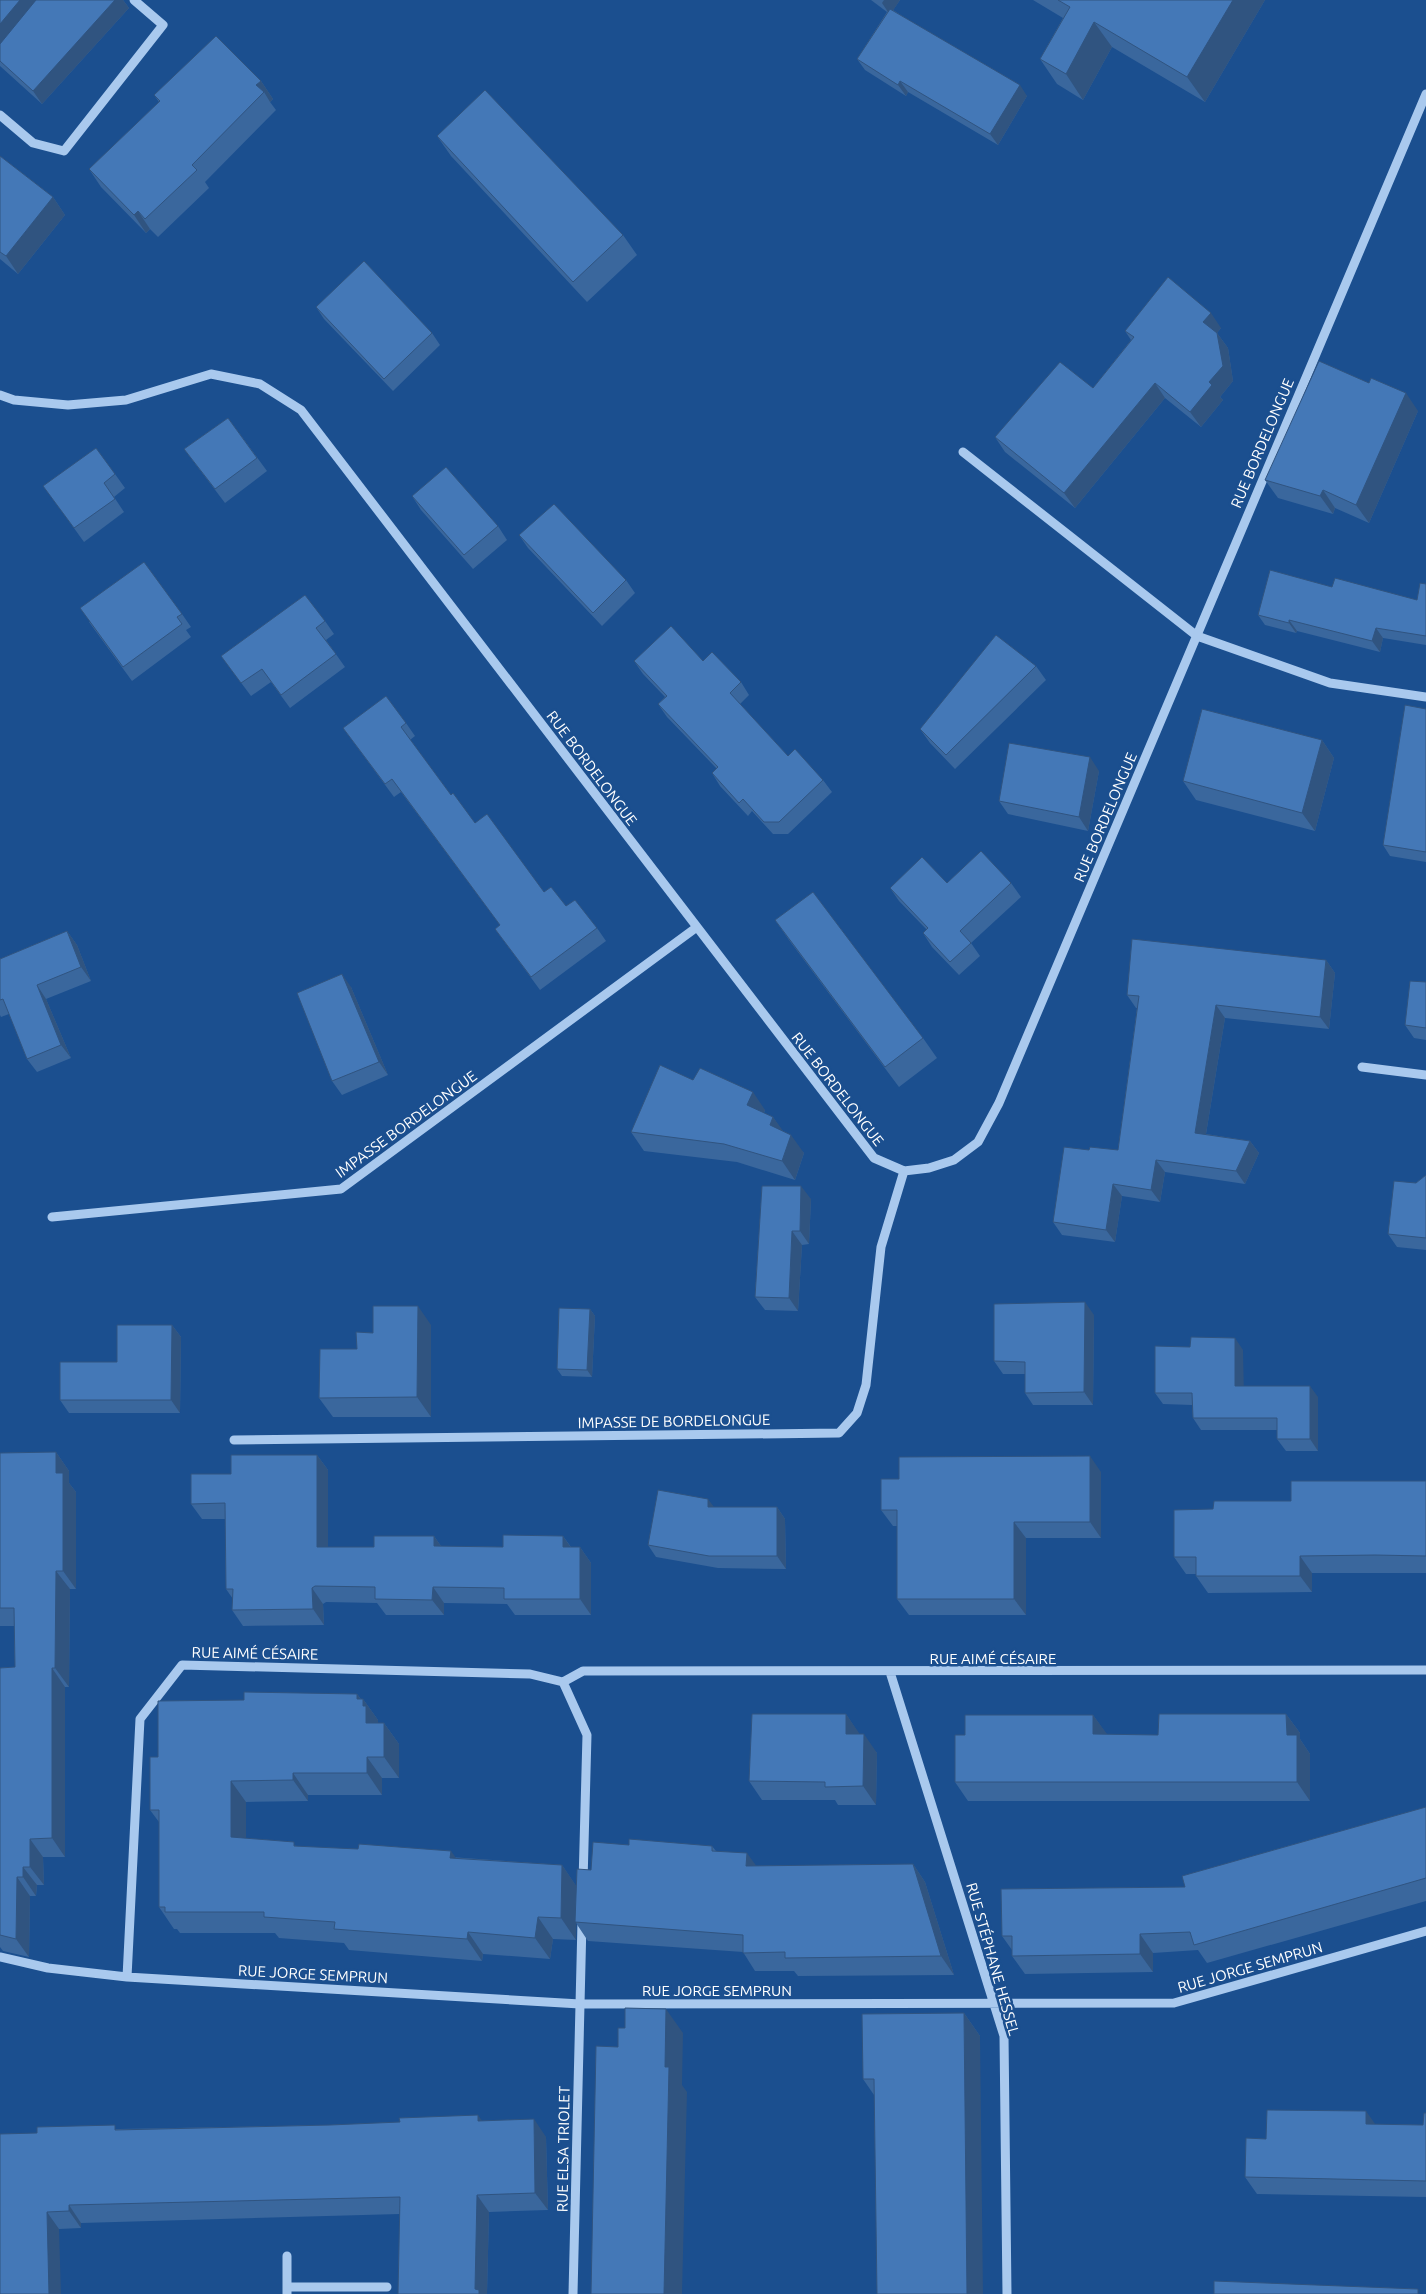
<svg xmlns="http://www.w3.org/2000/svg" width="1426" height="2294" font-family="Ubuntu,sans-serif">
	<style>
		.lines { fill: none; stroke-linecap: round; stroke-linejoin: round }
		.minor { stroke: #a9c9ee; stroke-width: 9 }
		.wall { fill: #3a679d }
		.shaded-wall { fill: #305480 }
		.building { fill: #4478b7; stroke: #305480 }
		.labels { text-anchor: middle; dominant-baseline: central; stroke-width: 5; stroke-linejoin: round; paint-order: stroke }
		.street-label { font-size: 15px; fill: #fff; stroke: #1b4f8f }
	</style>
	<rect width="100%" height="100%" fill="#1b4f8f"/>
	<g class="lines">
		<path class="minor" d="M0,115L33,143L64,151L163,25L134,0
			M0,395L14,400L68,405L126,400L211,374L260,384L301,410L874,1158L904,1171L929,1168L954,1160L978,1142L999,1103L1426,94
			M963,452L1197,636L1330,683L1426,697
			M1362,1067L1426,1075
			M52,1217L341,1189L697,927
			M234,1440L839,1433L857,1413L866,1385L881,1247L904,1171
			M890,1672L1004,2036L1007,2294
			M563,1682L583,1671L1426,1670
			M0,1957L48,1968L127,1977L580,2004L1174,2003L1426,1931
			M127,1977L140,1719L182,1665L530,1674L563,1682L587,1735L583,1882
			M287,2256V2294
			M287,2287H387
			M573,2294L582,1922"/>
	</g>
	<path class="wall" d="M0,0H123L129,8L42,104L0,66Z
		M871,0H900L893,10L1027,96L998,145L908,92L906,96L865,70L857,59L887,12Z
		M1033,0H1265L1205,102L1112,47L1083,100L1057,84L1040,59L1063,18Z
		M261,81L273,99L270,102L276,110L205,182L209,188L158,237L150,229L146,233L101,187L89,169L159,102L154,95Z
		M437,136L623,235L637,255L587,302L451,156Z
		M0,156L53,197L65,215L18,274L0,259Z
		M316,307L432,333L440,345L393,391L324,319Z
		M1221,328L1217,333L1228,348L1233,381L1220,397L1223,400L1201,427L1165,398L1075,508L1005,452L995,437L1093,388L1131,340L1125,331Z
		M1418,411L1369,523L1335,508L1333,514L1278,498L1265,480Z
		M228,418L267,471L225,503L184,449Z
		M115,474L125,488L114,497L124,512L84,542L53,499Z
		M412,496L498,526L507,540L473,569L421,510Z
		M519,535L626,580L635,593L602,626L528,548Z
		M1426,584V645L1383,638L1380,652L1297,631L1296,633L1265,625L1258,615L1417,600Z
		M182,614L191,627L186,630L191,637L132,681L89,622Z
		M325,621L334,634L326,640L345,667L290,708L271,682L251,696L221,656Z
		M634,661H703L741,682L749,695L740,704L788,756L823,780L832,792L788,834H773L752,811L748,816L720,786L712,773L717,769L667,717L658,704L665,697L643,674Z
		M1036,666L1046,680L955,769L930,743L920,729Z
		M1426,709V862L1390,856L1383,845Z
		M406,723L415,736L410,740L451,795L475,823L544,892L597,928L606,941L540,990L495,929L500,925L401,792L394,797L343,728Z
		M1322,740L1334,758L1315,831L1196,800L1183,781Z
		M1099,771L1088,831L1008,814L999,801Z
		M947,883H1011L1021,897L971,943L980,956L959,975L932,947L923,933L927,930L899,901L890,888Z
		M775,920L923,1038L937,1058L899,1087L789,940Z
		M67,931L77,945L91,981L46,999L71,1058L37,1072L27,1059L9,1014L1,1017L0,1015V959Z
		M1326,960L1335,973L1329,1029L1225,1018L1206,1134L1250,1141L1259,1153L1245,1184L1165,1172L1160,1202L1122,1196L1115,1242L1062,1235L1053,1222L1089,1150H1118L1137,1008H1136L1127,995Z
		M1426,982V1040L1414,1038L1405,1025Z
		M351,987L388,1075L342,1095L332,1081Z
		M693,1080L765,1110L764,1113L773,1117L782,1131L804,1153L795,1180L737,1162L644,1151L631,1132Z
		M1426,1175V1250L1397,1247L1388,1234L1416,1183Z
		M762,1186L811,1199L809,1244L802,1245L798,1311L765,1310L755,1297Z
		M590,1309L595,1316L592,1377L562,1376L557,1369Z
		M1094,1315L1093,1405H1033L1025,1393V1374H1003L994,1361Z
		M172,1325L181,1337L180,1413H69L60,1400Z
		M431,1325V1417H333L319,1398L357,1349L373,1333Z
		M1243,1350V1386L1318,1397V1451H1286L1277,1439V1430H1201L1193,1418L1192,1405L1163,1404L1155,1393Z
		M56,1452L69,1471V1483L76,1492V1589H70L69,1687H65V1857H43L44,1885H37L36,1896H30L29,1957L3,1951L0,1947V1668L15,1667L14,1626H0V1453Z
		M317,1455L328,1470V1547H374L434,1536L441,1546L503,1547L563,1536L571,1547H580L591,1563V1615H515L507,1604L444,1603V1615H386L377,1603L326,1602L323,1604L324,1625L243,1626L232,1610L233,1599L226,1589L225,1519H202L191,1504L231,1474Z
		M1101,1472V1538H1026V1615H909L897,1599V1526H893L881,1510L899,1479Z
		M1426,1481V1573H1312V1592L1208,1593L1196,1576V1574H1186L1174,1557L1213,1509L1291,1501Z
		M714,1507H777L785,1519L786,1569L718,1568L656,1557L648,1545Z
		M357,1694L361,1699H363L378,1720V1723H384L399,1744V1778H382V1795H308V1801L246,1802V1838L297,1846L562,1865L576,1886L591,1870L629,1845L712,1846L716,1851L756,1866L913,1864L925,1882L954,1975L798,1976L794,1971H755L743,1952L588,1941L576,1923V1940L553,1939L550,1959L483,1954L482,1961L349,1950L344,1943L279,1938L275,1933H180L177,1929H174L159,1907V1822L150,1810L158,1757Z
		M846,1714L859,1734L877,1753L876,1805H838L835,1800H762L749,1781Z
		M1286,1714L1300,1733V1739L1310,1754V1801H968L955,1782L965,1735L1093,1715L1107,1735H1158Z
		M1426,1807V1901L1207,1963L1198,1950L1153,1953V1972L1025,1974L1012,1956V1950L1002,1936L1185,1887Z
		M964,2013L980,2036L874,2095L863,2079Z
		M1426,2113V2197L1257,2194L1245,2177L1266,2139L1375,2124L1423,2125Z
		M482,2121L546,2137L548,2210L489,2212L487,2294H398L400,2214L81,2223V2228L59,2229L0,2294L37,2133L118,2129L330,2125Z"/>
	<path class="shaded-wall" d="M20,0H41L0,49V24Z
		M115,0H123L129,8L42,104L33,91Z
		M884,0H900L890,15L882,3Z
		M1233,0H1265L1205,102L1187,77Z
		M1094,22L1112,47L1083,100L1066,74Z
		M261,81L273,99L270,102L264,92L256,85Z
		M900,81L908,92L906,96L898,85Z
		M1020,85L1027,96L998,145L990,134Z
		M53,197L65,215L18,274L6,256Z
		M138,211L150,229L146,233L134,215Z
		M1211,313L1221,328L1217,333L1228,348L1233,381L1220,397L1223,400L1201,427L1190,412L1209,382L1203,322Z
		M1155,383L1165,398L1075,508L1064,493Z
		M1406,393L1418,411L1369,523L1356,505Z
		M1323,490L1335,508L1333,514L1320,496Z
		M1289,620L1297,631L1296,633L1289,623Z
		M1376,628L1383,638L1380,652L1372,641Z
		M1322,740L1334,758L1315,831L1302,813Z
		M1090,757L1099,771L1088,831L1079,817Z
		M67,931L77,945L91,981L81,967Z
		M1326,960L1335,973L1329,1029L1320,1017Z
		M342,974L351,987L388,1075L379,1062Z
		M37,985L46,999L71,1058L61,1045Z
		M1216,1005L1225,1018L1204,1146L1195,1133Z
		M753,1092L765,1110L760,1123L747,1105Z
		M773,1117L786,1135L770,1125Z
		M791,1135L804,1153L795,1180L782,1161Z
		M1250,1141L1259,1153L1245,1184L1236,1171Z
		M1156,1160L1165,1172L1160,1202L1151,1190Z
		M1113,1184L1122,1196L1115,1242L1106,1230Z
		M801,1186L811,1199L809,1244L800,1231Z
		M792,1231L802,1245L798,1311L789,1298Z
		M1085,1302L1094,1315L1093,1405L1084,1392Z
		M418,1306L431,1325V1417L417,1397Z
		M590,1309L595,1316L592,1377L587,1370Z
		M172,1325L181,1337L180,1413L171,1400Z
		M1235,1338L1243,1350L1244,1397L1235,1386Z
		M1310,1386L1318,1397V1451L1310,1439Z
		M56,1452L69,1471V1483L76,1492V1589L63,1571L56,1473Z
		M317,1455L328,1470V1563L317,1547Z
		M1090,1456L1101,1472V1538L1090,1522Z
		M708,1499L717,1511L708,1507Z
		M777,1507L785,1519L786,1569L777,1556Z
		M1014,1522L1026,1538V1615L1014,1599Z
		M434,1536L445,1552L434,1546Z
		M563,1536L574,1552L563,1547Z
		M580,1547L591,1563V1615L580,1599Z
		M1300,1556L1312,1573V1592L1300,1576Z
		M56,1571L70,1589L69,1687L55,1668Z
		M433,1587L444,1603V1615L432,1600Z
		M312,1588L323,1604L324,1625L313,1609Z
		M52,1668L65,1687V1857L52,1838Z
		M357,1694L363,1702V1699L378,1720V1723H366L357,1699Z
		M846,1714L859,1733V1753L846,1734Z
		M1286,1714L1300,1733V1739L1310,1754V1801L1297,1782L1287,1735Z
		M1093,1715L1107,1734L1106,1753L1093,1734Z
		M384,1723L399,1744V1778L384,1757Z
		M864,1734L877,1753L876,1805L863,1786Z
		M367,1757L382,1778V1795L367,1773Z
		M293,1773L308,1795V1801L293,1780Z
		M231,1781L246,1802V1859L231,1837Z
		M30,1839L43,1857L44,1885L30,1867Z
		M451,1851L466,1872L450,1858Z
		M747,1853L760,1871L746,1866Z
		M913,1864L925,1882L954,1975L941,1956Z
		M562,1865L577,1887L576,1940L561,1918Z
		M23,1867L37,1885L36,1896L23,1877Z
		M17,1877L30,1896L29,1957L16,1939Z
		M538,1917L553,1939L550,1959L535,1938Z
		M468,1932L483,1954L482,1961L467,1939Z
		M1140,1934L1153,1953V1972L1140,1954Z
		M666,2009L683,2033L682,2085L687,2092L682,2294H664L665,2067Z
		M964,2013L980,2036L983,2294H967Z
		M1366,2111L1378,2128L1366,2124Z
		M478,2115L490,2132L478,2121Z
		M534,2119L546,2137L548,2210L535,2193Z
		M477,2195L489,2212L487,2294H478L475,2289Z
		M69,2205L81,2223V2228L69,2211Z
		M47,2212L59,2229L61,2294H49Z"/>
	<path class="building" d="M0,0H20L0,24Z
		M36,0H115L33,91L0,61V44Z
		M1058,0H1233L1187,77L1094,22L1066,74L1040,59L1070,7Z
		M890,9L1020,85L990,134L900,81L898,85L857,59Z
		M216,36L261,81L256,85L264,92L192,165L197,170L145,219L138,211L134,215L89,169L160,101L154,95Z
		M485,90L623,235L573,282L437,136Z
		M0,156L53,197L6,256L0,252Z
		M364,261L432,333L384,379L316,307Z
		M1168,277L1211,313L1203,322L1217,333L1223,366L1209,382L1212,385L1190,412L1155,383L1064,493L995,437L1060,362L1093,388L1134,337L1125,331Z
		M1319,361L1369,383L1371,378L1406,393L1356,505L1323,490L1320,496L1265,480Z
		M228,418L257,458L215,489L184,449Z
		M96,448L115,474L104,483L115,499L74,528L43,486Z
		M446,467L498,526L464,555L412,496Z
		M554,504L626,580L593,613L519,535Z
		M144,562L182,614L177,617L182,624L123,667L80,608Z
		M1270,570L1332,587L1335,578L1417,600L1420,583L1426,584V636L1376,628L1372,641L1289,620V623L1258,615Z
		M305,595L325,621L316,628L336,654L281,695L262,669L241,683L221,656Z
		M671,626L703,661L712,652L741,682L730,693L788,756L795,749L823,780L779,822H764L743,799L739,803L712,773L718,767L658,704L667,696L634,661Z
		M996,635L1036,666L946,755L920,729Z
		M386,696L406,723L401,727L451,795L453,793L475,823L487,814L544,892L551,887L566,906L575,900L597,928L531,977L495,929L500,925L392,779L385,784L343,728Z
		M1405,705L1426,709V852L1383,845Z
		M1202,709L1322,740L1302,813L1183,781Z
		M1009,743L1090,757L1079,817L999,801Z
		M981,851L1011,883L960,931L971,943L950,962L923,933L928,928L890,888L922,857L947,883Z
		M813,892L923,1038L885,1067L775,920Z
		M67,931L81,967L37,985L61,1045L27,1059L3,999L0,1000V959Z
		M1132,939L1326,960L1320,1017L1216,1005L1195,1133L1250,1141L1236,1171L1156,1160L1151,1190L1113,1184L1106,1230L1053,1222L1064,1147L1089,1150L1090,1147L1118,1150L1139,996L1127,995Z
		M342,974L379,1062L332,1081L297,993Z
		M1410,981L1426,982V1028L1405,1025Z
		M660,1065L693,1080L700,1068L753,1092L747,1105L773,1117L770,1125L791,1135L782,1161L724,1144L631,1132Z
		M1426,1175V1238L1388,1234L1394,1181L1416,1183Z
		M762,1186H801L800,1231H792L789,1298L755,1297Z
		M1085,1302L1084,1392L1025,1393V1362L994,1361V1304Z
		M373,1306H418L417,1397L319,1398L320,1349H357L356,1332L373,1333Z
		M559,1308L590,1309L587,1370L557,1369Z
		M117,1325H172L171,1400H60V1362H117Z
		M1191,1337L1235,1338V1386H1310V1439H1277V1418H1193L1192,1393H1155V1346L1190,1347Z
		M56,1452V1473H63V1571H56L55,1668H52V1838L30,1839V1867H23V1877H17L16,1939L0,1935V1668L15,1667L14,1608H0V1453Z
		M231,1455H317V1547H374V1536H434V1546L503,1547V1535L563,1536V1547H580V1599H504V1588L433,1587L432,1600L375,1599V1587L315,1586L312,1588L313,1609L232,1610L233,1589H226L225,1503L191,1504V1474H231Z
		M1090,1456V1522H1014V1599H897V1510H881V1479H899V1457Z
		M1291,1481H1426V1556L1375,1555L1300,1556V1576H1196V1557H1174V1510L1213,1509L1214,1501H1291Z
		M658,1490L708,1499V1507H777V1556H709L648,1545Z
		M244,1692L357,1694V1699H363V1706H366V1723H384V1757H367V1773H293V1780L231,1781V1837L294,1842V1846L358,1849L359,1844L451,1851L450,1858L562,1865L561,1918L538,1917L535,1938L468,1932L467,1939L334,1929L335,1922L264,1917V1912H165V1907H159V1810H150V1757H158V1701L244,1700Z
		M752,1714H846V1734H864L863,1786L825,1787V1782L749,1781Z
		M1159,1714H1286L1287,1735H1297V1782H955V1735H965V1715H1093V1734L1158,1735Z
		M1426,1807V1878L1194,1945L1190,1932L1140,1934V1954L1012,1956V1936H1002L1001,1889L1185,1887L1182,1876Z
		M629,1839L712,1846V1851L747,1853L746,1866L913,1864L941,1956L785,1958V1952L743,1953V1935L575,1922L577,1869L591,1870L593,1842L629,1845Z
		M625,2008L666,2009L665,2067H669L664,2294H591L596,2046L618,2047V2028H625Z
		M964,2013L967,2294H877L874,2079H863L862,2014Z
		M1267,2110L1366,2111V2124L1423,2125L1424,2113H1426V2181L1245,2177L1246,2138L1266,2139Z
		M478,2115V2121L534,2119L535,2193L477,2195L475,2289L479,2290V2294H398L400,2197L69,2205V2211L47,2212L49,2294H0V2134L37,2133V2127L115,2125V2130L330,2125L400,2122L399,2118Z
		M1214,2281L1418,2289V2294H1214Z"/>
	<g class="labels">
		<g class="street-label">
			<text transform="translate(1262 443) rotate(-67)">RUE BORDELONGUE</text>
			<text transform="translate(592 768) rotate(53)">RUE BORDELONGUE</text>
			<text transform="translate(1105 817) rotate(-67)">RUE BORDELONGUE</text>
			<text transform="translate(838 1089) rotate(52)">RUE BORDELONGUE</text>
			<text transform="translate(406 1124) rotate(-36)">IMPASSE BORDELONGUE</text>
			<text transform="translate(674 1421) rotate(-1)">IMPASSE DE BORDELONGUE</text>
			<text transform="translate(255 1653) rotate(1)">RUE AIMÉ CÉSAIRE</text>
			<text x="993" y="1658">RUE AIMÉ CÉSAIRE</text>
			<text transform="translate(993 1959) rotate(74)">RUE STÉPHANE HESSEL</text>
			<text transform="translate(1250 1967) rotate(-16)">RUE JORGE SEMPRUN</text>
			<text transform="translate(313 1974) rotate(3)">RUE JORGE SEMPRUN</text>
			<text x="717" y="1990">RUE JORGE SEMPRUN</text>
			<text transform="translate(563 2149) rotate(-89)">RUE ELSA TRIOLET</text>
		</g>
	</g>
</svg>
